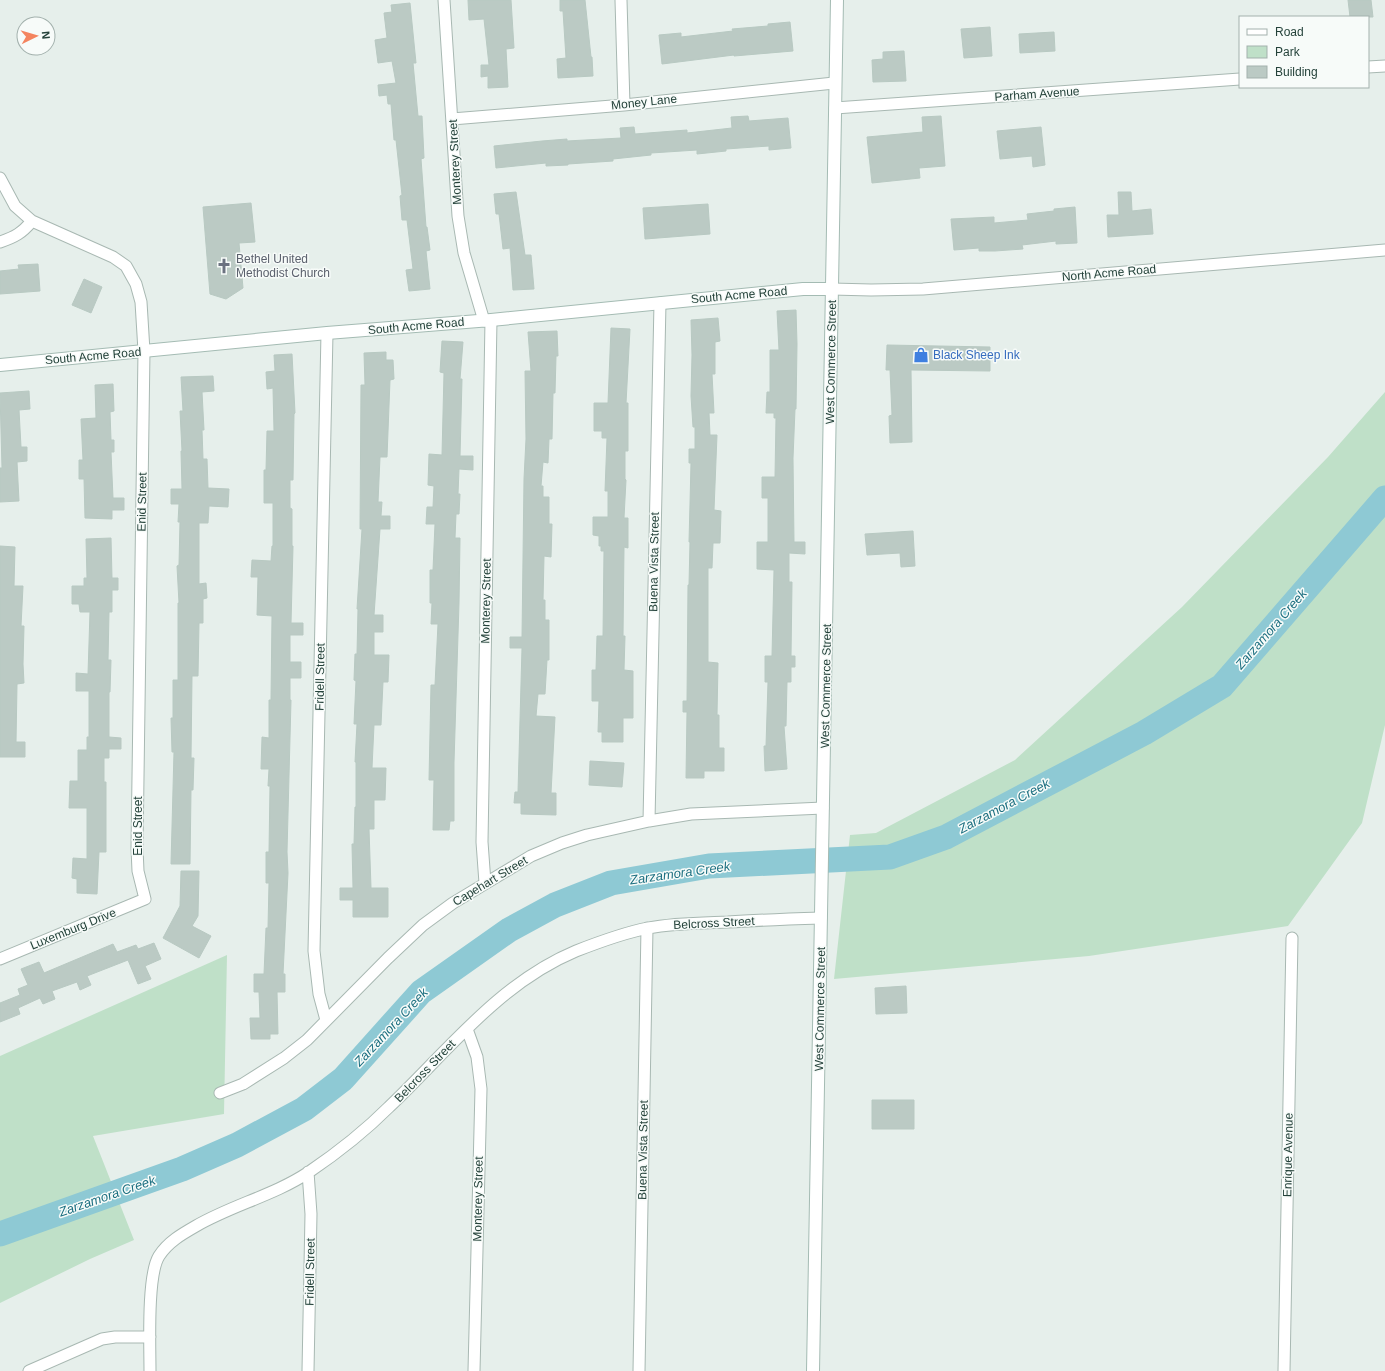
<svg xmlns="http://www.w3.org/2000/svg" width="1385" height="1371" font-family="Helvetica,sans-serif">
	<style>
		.green { fill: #bfe0c8 }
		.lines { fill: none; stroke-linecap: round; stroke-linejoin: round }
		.river { stroke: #8ec9d4; stroke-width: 25 }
		.building { fill: #bbcac4; stroke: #b8c9c2 }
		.street-casing { stroke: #a8b8b2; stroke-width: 13 }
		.secondary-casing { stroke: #a4bbb3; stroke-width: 14 }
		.street { stroke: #fff; stroke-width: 11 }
		.secondary { stroke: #fff; stroke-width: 12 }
		.labels { text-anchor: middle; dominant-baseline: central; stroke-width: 3; stroke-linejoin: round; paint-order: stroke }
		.street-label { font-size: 12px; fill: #24423a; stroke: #f7fbf9 }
		.worship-label { font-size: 12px; fill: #5b616d; stroke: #f7fbf9; text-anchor: start }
		.shop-label { font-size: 12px; fill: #366cbe; stroke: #f7fbf9; text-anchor: start }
		.water-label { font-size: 13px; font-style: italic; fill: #1c6f80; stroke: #f7fbf9 }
	</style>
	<rect width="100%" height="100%" fill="#e6efeb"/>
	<path class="green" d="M1385,392V725L1362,823L1288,926L1089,956L834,979L850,835L876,833L1015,760L1182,607L1328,457Z
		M227,955L224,1114L93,1136L134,1240L90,1259L0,1303V1056Z"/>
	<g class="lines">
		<path class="river" d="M0,1234L182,1169L237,1145L304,1109L343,1079L421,992L509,930L555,905L611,883L709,866L890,857L946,837L1144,733L1222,686L1385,498"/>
	</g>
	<path class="building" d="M468,0H511L514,48L506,49L508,87L488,88V76L481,77V65H489L484,19L469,20Z
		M560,0H585L591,57H592L593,76L558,78L557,59L566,58L563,11H560Z
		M1348,0H1371L1373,17H1350Z
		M410,3L416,63H413L418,116H422L424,158L421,159L426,227H427L430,250L426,251L430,289L409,291L406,270L413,269L407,220H402L400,196L402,195L396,140H394L391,104H388L387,95L379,96L378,85L396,83L392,61L378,63L375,40L387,38L384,13L392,12L391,5Z
		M790,22L793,51L734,56V55L662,64L659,35L681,33V37L733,31L732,29L768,26V24Z
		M990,27L992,56L964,58L961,29Z
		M1054,32L1055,51L1020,53L1019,34Z
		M904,51L906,81L873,82L872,60L883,59V52Z
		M748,116L749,121L788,118L791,148L769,150V146L726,149V151L697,154V150L651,153V155L613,159V161L568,164V165L546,166V163L496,168L494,146L542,141L567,139V141L621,138L620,128L634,127L635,134L687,130V133L732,128L731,117Z
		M941,116L945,166L919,168L920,178L872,183L867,137L923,132L922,117Z
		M1041,127L1045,165L1033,167L1032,156L1000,159L997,131Z
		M516,192L525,255H531L534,289L513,290L510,248L503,249L499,214H496L494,194Z
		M1118,192H1131L1132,211L1151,209L1153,234L1108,237L1107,215H1119Z
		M251,203L255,242L239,243L243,288L226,299L210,294L203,207Z
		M708,204L710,234L645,239L643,208Z
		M1075,207L1077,243L1056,244V241L1022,245L1023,249L995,251H979V248L954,250L951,219L994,217V223L1028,220L1027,214L1054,211V209Z
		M38,264L40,291L0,294V271L19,269L18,265Z
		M84,279L102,287L91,313L72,305Z
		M796,310L797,344L796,409H795L793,458L794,542H805V554L789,553V582H792L791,656H795V667H791V682H787L786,726H784L787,769L765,771L764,746H766L768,682H765V656H772L774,570L757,569V542H768V498H762V477H775L776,418H774V413H766L767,392H770V350H779L777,311Z
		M718,318L720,341L715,342V374H712L714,413H709L710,435H717L714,510L721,511L720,543H713L712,568H708V662L718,663L717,715H719V748H724V771H704V778H686L687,712H683V701H687L688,585H689L690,542H689L690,504L691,463H689V449H695V427H693L691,396L692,355L691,320Z
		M611,328L630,329L626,403H628V451H625V479L626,480L624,518H628V548L624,547L623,636H625L624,670L633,671V718H623V742H602V732H598L599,701H592V670H596L597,636H603L604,551H601V546H599V536L593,535V517H608V491H605L607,438H602V431H594V403H608Z
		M557,331L558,356H556L555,393H553L552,439H549L548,463L543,462L541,486H543V497H549V524H552L551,557L544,556L543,600H545V620H549V660H547L545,694H538L536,716L555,717L551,793H556V815L521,814V803H514L515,792H518L522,648H510V637H522L524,479L526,439L525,371H531L528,332Z
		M442,341L463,342L460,379H462L460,456H473V470L459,469L458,494H460L459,514H456L455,538H460L459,603L454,762V821H450L449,830H433L434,780H429L431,685H435L438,624H431L432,603H430V570H433L435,524H426L427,507H433L434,486L428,485L429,454L442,455L444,373L440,372Z
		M887,345L990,347V371L911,370L912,442L890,443L889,416L892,415L890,370H886Z
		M386,352V360H393L394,379L390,380L387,457H380L378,502H382L381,516H390V529H380L374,615H383V632H374V655H389L388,682H383L381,725H374L372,768H386L385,800H374V829H369L371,888H388V917H353V900H340V888H353L352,844H354L355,807H356V762H355L357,724H354L356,681L354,680L355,654H357L358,609H357L362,529H360L361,385H365L364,353Z
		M292,354L295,413L294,414L293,480H290V508L292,509V546H293L291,623H303V635H290V662H301V678H290V700H291L287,852L288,873L283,974H285V992H277L278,1034H270V1039H251L250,1018H260L259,992H254V974H264L266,928H268L269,883H266V852H269L270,786H268L269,769H261L262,737L269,738V700H271L272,616L257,615L258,577H251L252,560L271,561L272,546H273V503H264V470H266L267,431H274L273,388L267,389L266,372L275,371L274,355Z
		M213,376L214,391L202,392L204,430H202L203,459H207L208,488L229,489L228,507L209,506L208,523H199V584L206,583L207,598L203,599V623H199L198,676H192L191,758H194L193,790H191L190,864H171L174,752H172L171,718H173V680H178V603H179L177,566L179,565L180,522H178L179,504H171V489H182L181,451H182L180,411H183L181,377Z
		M113,384L114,411L110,412L111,440H114V452H111L113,498H124V510H112V519L85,518L84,479H79V460H83L81,419L96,418L95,385Z
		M29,391L30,409L19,410L21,447H27V461L17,462L19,501L0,502V468H2L0,393Z
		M913,531L915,566L901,567L900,553L867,555L865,534Z
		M111,538L112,578H118V590H112V612H109L108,660H111L110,692H109V737L121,738V749H109V758H104V782H106V852H99L97,894L77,893V879L72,878L73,858L87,859V808H69L70,781H78V750H87V737H89V691H76V673L88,674L90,612H80L79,604H72V586H84V578H87L86,539Z
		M0,546L15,547L14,586H23L21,626H24L23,664L24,683L17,684L16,742H25V757H0Z
		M590,761L624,763L622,787L589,785Z
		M181,871H199L198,916L192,926L211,936L199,958L163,938L180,906Z
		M154,943L161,959L145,966L151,979L138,984L128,960L87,976L91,985L80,990L77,982L52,991L55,999L43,1004L40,998L18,1008L20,1014L0,1022V1003L20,995L18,989L28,985L21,969L39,962L44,973L113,944L117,952L136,945L138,949Z
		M906,986L907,1013L876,1014L875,988Z
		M872,1100H914V1129H872Z"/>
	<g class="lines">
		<defs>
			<path id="street" d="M444,0L458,216L464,253L484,321
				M621,0L624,105
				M1368,67L1385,66
				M835,108L1240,79
				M452,119L624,105L834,83
				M0,178L15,206L32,221L113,257L126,266L136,284L141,302L144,351L137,848L138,871L145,899L0,959
				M0,242C15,237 22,233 32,221
				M832,289L871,290L923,289L1385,250
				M649,821L660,303
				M485,883L482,842L491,320
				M326,1020L319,994L314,951L327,333
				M467,1029L477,1057L481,1089L474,1371
				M220,1093L243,1084L284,1058L307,1040L388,958L423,925L453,903L531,856L562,843L587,835L649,821L691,814L823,808
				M29,1371L102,1339L115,1337H150
				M150,1371C150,1346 147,1275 159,1256C168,1242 182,1234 196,1226C232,1205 275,1195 309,1172C337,1153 365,1131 389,1107C447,1052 499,983 576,951C599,942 623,933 648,928C674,923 701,923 728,922C759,920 790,919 821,918
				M308,1371L311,1214L308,1172
				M639,1371L647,928
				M1284,1371L1292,938"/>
			<path id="secondary" d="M0,365L327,333L491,320L803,289H832
				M813,1371L837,0"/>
		</defs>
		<use href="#street" class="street-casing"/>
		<use href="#secondary" class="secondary-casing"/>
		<use href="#street" class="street"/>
		<use href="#secondary" class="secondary"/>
	</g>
	<defs>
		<symbol id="church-bare" viewBox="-9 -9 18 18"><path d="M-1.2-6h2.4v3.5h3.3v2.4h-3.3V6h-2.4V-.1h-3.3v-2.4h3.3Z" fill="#6b7280" stroke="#f7fbf9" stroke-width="2.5" paint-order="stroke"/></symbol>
		<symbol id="shop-bare" viewBox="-9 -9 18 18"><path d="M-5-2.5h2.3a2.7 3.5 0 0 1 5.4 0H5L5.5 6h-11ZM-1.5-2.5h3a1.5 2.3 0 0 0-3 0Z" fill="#3f7fe0" stroke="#f7fbf9" stroke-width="2.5" paint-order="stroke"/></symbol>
	</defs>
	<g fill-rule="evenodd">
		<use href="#church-bare" x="213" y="255" width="22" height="22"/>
		<use href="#shop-bare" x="910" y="344" width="22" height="22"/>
	</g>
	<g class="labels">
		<g class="street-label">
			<text transform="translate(1037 94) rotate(-4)">Parham Avenue</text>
			<text transform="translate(644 102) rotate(-6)">Money Lane</text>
			<text transform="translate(455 162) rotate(-93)">Monterey Street</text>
			<text transform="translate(1109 273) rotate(-5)">North Acme Road</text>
			<text transform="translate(739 295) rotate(-5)">South Acme Road</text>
			<text transform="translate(416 326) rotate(-5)">South Acme Road</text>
			<text transform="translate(93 356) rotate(-5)">South Acme Road</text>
			<text transform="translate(831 362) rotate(-89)">West Commerce Street</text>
			<text transform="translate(142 502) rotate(-89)">Enid Street</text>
			<text transform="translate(654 562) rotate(-89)">Buena Vista Street</text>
			<text transform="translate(486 601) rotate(-89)">Monterey Street</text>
			<text transform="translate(320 677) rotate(-89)">Fridell Street</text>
			<text transform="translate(826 686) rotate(-89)">West Commerce Street</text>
			<text transform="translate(138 826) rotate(-90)">Enid Street</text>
			<text transform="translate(490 881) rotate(-31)">Capehart Street</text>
			<text transform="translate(714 923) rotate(-3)">Belcross Street</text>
			<text transform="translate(73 929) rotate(-22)">Luxemburg Drive</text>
			<text transform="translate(820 1009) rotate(-89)">West Commerce Street</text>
			<text transform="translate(425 1071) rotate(-46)">Belcross Street</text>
			<text transform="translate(643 1150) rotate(-89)">Buena Vista Street</text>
			<text transform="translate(1288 1155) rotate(-89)">Enrique Avenue</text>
			<text transform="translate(478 1199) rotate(-89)">Monterey Street</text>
			<text transform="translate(310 1272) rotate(-89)">Fridell Street</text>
		</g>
		<g class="worship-label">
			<text x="236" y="259">Bethel United<tspan x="236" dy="14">Methodist Church</tspan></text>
		</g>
		<g class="shop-label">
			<text x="933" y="355">Black Sheep Ink</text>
		</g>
		<g class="water-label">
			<text transform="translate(1271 629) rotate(-49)">Zarzamora Creek</text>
			<text transform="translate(1004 806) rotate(-28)">Zarzamora Creek</text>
			<text transform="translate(680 873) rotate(-8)">Zarzamora Creek</text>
			<text transform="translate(391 1027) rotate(-47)">Zarzamora Creek</text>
			<text transform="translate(107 1196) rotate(-19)">Zarzamora Creek</text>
		</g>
	</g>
	<rect x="1239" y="16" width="130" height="72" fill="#f7fbf9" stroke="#a3b1ad"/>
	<rect x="1247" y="29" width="20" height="6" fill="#ffffff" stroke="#a3b1ad"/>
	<text x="1275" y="36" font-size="12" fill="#24423a">Road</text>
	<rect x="1247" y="46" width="20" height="12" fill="#bfe0c8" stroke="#a3b1ad"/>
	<text x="1275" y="56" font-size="12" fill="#24423a">Park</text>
	<rect x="1247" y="66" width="20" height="12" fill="#bbcac4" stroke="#a3b1ad"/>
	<text x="1275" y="76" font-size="12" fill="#24423a">Building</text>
	<g transform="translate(36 36) rotate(85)"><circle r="19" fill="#f7fbf9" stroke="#a3b1ad"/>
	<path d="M0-3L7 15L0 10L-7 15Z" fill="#f4845f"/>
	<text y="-6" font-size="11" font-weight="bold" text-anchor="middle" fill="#24423a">N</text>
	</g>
</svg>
